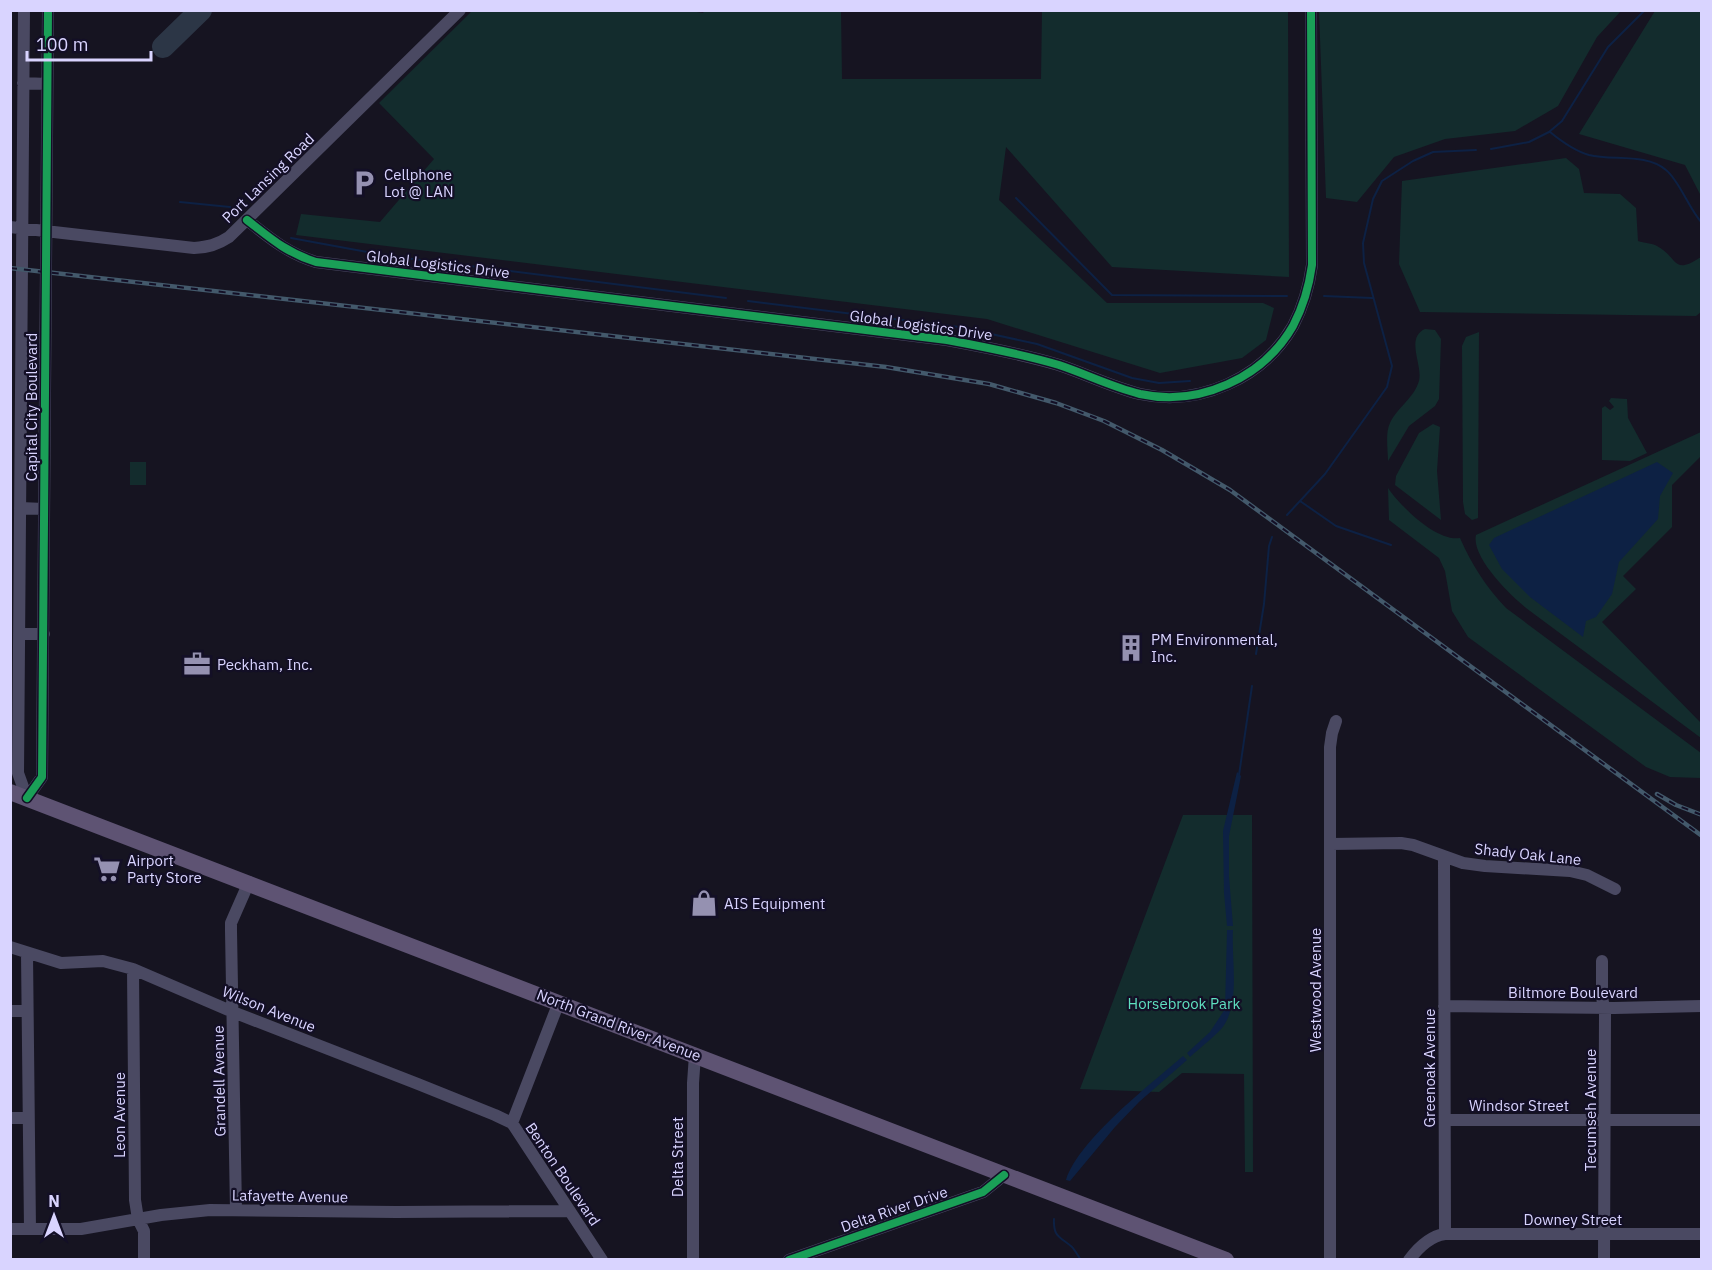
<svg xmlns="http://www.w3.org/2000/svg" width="1712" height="1270" font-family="'IBM Plex Sans',sans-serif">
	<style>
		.green { fill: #132c2d }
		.water { fill: #0d2144 }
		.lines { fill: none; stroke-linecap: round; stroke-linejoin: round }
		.stream { stroke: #0d2144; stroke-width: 2 }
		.taxiway { stroke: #2c3646; stroke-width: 22 }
		.minor { stroke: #4a4962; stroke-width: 12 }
		.major { stroke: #5e5373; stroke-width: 16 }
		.rail-casing { stroke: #43596b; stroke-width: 4.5 }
		.rail { stroke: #130f26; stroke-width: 2; stroke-dasharray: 7; stroke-linecap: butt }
		.cycleway-casing { stroke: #130f26; stroke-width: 11 }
		.cycleway { stroke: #1a9f57; stroke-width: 8 }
		.labels { text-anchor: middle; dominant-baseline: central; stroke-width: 4.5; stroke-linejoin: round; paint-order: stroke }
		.poi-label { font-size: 15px; fill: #d9d4ff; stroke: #130f26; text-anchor: start }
		.street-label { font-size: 15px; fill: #d9d4ff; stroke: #130f26 }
		.park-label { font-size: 15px; fill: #5fe0c0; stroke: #130f26 }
	</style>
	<rect width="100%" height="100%" fill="#161421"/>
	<path class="green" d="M684,10L703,13L705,10L841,11L842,79H1041L1042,11H1288L1289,277L1112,267L1006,147L999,200L1107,303H1263L1274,308L1266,340L1242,358L1160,373L987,319L296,235L301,214L380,222L434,159L379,103L472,11Z
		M1319,11V10L1621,11L1597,37L1558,106L1515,131L1445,139L1394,157L1357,202L1326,198Z
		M1655,11H1701V196L1685,165L1579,134Z
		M1566,158L1579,169L1584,193L1620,194L1636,208L1638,241C1644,243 1652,243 1657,246C1679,258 1672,276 1701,257V312L1696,316L1420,312L1399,264L1402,181Z
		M1425,329L1435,330L1441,339L1439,399L1435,406L1409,426L1388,461C1388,450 1385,433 1390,423C1397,408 1414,398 1419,381C1423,365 1405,338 1425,329Z
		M1479,332L1478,518L1472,520L1465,514L1463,502L1462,346L1466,337Z
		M1611,398L1627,399L1628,418L1647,453L1630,461L1602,460V408L1605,406L1610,410L1614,407L1609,401Z
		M1433,424L1440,427L1437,471L1441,520L1395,485L1396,476L1419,433Z
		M1701,432V456L1672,485V527L1623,576L1636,589L1602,622L1701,723V738L1526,608C1510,595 1471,557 1476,535Z
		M130,462H146V485H130Z
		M1388,488C1401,507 1437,542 1460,538C1472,565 1486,587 1506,608L1701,753V778L1670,777L1646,767L1468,637L1452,611L1445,571L1439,558L1389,520Z
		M1183,815H1252L1253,1172H1245L1244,1074L1182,1073L1159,1092L1080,1089Z"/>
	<path class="water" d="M1657,462L1673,473L1660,496L1658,519L1619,562L1612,594L1596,617L1586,621L1583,637L1530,597L1502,569L1489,545L1494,538Z
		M1237,772L1241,776L1229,836V877L1233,926H1227L1224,893L1223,831Z
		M1227,930H1233C1231,958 1241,1004 1222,1028C1213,1038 1201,1047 1190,1057L1187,1053L1210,1032L1225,1009Z
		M1183,1056L1187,1060L1139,1102L1115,1127L1070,1181L1066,1180C1079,1139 1150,1085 1183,1056Z"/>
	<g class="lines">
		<path class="stream" d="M1550,132C1561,141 1575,151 1589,155C1613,161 1646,153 1666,170C1679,180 1689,209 1702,223
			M1491,149L1529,142L1549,132L1562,121L1608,47L1644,11
			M1016,198L1112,295L1287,296
			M180,202L230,207L236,214
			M291,238L389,256L726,298
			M1324,296L1372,298
			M748,301L959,327L1037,344L1132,378L1159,383L1190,381
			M1300,501L1336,526L1391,545
			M1287,515L1325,474L1387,387L1392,366L1364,263L1363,243L1373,199L1382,181L1413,161L1433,152L1476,150
			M1256,654L1264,604L1269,546L1272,537
			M1239,775L1252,686
			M1054,1219C1053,1238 1061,1237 1072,1247C1075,1250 1078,1256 1081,1260"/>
		<path class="taxiway" d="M163,47L201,10"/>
		<path class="minor" d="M24,10L18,773L27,798
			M23,83L47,84
			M247,220C270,238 287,253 316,262L947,340C985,347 1022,354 1059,365C1086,374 1112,387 1140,394C1199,407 1263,378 1293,326C1303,307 1309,287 1312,265L1311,10
			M10,227L194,248C208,247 217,245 229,237L460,10
			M20,508L44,509
			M19,634H44
			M27,798L42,777L48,10
			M1331,844L1401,843L1413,845L1463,863L1485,866L1570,871L1587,875L1615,889
			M10,947L61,963L103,961L133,969L233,1012L418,1084L495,1115L512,1123L602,1260
			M27,954L30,1229
			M1602,961V997L1605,1014L1604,1260
			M133,969L135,1200L138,1219L144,1231V1260
			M1444,1006L1614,1008L1702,1006
			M10,1011H27
			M10,1118H28
			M1445,1120H1702
			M512,1123L559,1002
			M236,1210L231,931V923L249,882
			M10,1229H81L161,1215L210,1210L396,1212L570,1211
			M1445,1234H1702
			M693,1260V1083L695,1055
			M789,1260L983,1192L1004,1175
			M1330,1260V747L1332,733L1336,721
			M1409,1260C1418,1248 1430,1236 1445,1234L1444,857"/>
		<path class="major" d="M10,792L1226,1260"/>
		<defs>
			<path id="rail" d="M10,268L886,367L989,384L1056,403L1104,421L1162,450L1230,490L1702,836
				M1657,794L1676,805L1702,815"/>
		</defs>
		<use href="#rail" class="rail-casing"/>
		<use href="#rail" class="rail"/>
		<defs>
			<path id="cycleway" d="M247,220C270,238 287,253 316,262L947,340C985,347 1022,354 1059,365C1086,374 1112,387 1140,394C1199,407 1263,378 1293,326C1303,307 1309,287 1312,265L1311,10
				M27,798L42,777L48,10
				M789,1260L983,1192L1004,1175"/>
		</defs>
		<use href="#cycleway" class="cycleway-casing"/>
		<use href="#cycleway" class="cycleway"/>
	</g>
	<defs>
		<symbol id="parking-bare" viewBox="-9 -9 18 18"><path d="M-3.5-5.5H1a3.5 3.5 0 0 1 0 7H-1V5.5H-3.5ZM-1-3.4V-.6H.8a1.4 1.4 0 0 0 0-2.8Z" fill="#9591b1" stroke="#130f26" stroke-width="2.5" paint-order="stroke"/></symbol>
		<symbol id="building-bare" viewBox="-9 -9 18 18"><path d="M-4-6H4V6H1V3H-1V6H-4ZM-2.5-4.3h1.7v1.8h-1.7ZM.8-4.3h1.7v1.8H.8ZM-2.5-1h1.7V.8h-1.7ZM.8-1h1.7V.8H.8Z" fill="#9591b1" stroke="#130f26" stroke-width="2.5" paint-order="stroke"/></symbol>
		<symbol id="office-bare" viewBox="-9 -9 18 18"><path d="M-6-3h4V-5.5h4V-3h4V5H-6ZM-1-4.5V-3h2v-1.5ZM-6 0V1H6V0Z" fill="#9591b1" stroke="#130f26" stroke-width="2.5" paint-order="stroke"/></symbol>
		<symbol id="supermarket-bare" viewBox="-9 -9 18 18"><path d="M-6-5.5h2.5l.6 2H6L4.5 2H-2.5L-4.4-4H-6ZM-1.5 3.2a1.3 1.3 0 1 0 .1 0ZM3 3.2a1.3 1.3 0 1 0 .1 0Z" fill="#9591b1" stroke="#130f26" stroke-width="2.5" paint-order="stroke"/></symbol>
		<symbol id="shop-bare" viewBox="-9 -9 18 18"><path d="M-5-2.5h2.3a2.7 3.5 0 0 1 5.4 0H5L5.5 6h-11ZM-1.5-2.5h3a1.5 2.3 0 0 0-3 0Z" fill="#9591b1" stroke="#130f26" stroke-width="2.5" paint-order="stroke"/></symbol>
	</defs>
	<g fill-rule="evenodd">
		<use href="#parking-bare" x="345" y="164" width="38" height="38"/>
		<use href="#building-bare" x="1112" y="629" width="38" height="38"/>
		<use href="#office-bare" x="178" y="645" width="38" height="38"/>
		<use href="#supermarket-bare" x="88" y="850" width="38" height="38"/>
		<use href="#shop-bare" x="685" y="884" width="38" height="38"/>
	</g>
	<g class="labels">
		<g class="poi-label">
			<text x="384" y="174">Cellphone<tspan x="384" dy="17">Lot @ LAN</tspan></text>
			<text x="1151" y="639">PM Environmental,<tspan x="1151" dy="17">Inc.</tspan></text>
			<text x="217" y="664">Peckham, Inc.</text>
			<text x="127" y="860">Airport<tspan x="127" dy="17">Party Store</tspan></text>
			<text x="724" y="903">AIS Equipment</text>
		</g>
		<g class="street-label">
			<text transform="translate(268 178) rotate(-44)">Port Lansing Road</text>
			<text transform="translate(438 264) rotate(7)">Global Logistics Drive</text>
			<text transform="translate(921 325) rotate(8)">Global Logistics Drive</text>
			<text transform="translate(31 407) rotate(-90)">Capital City Boulevard</text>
			<text transform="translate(1528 854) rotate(6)">Shady Oak Lane</text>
			<text transform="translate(1315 990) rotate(-90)">Westwood Avenue</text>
			<text x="1573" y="992">Biltmore Boulevard</text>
			<text transform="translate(269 1009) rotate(22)">Wilson Avenue</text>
			<text transform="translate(619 1025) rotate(21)">North Grand River Avenue</text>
			<text transform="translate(1429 1068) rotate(-90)">Greenoak Avenue</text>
			<text transform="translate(219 1081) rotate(-91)">Grandell Avenue</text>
			<text x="1519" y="1105">Windsor Street</text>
			<text transform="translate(1590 1110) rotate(-90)">Tecumseh Avenue</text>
			<text transform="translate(119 1115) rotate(-90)">Leon Avenue</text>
			<text transform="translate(677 1157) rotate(-90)">Delta Street</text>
			<text transform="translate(563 1174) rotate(56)">Benton Boulevard</text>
			<text transform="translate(290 1196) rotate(1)">Lafayette Avenue</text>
			<text transform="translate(894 1209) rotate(-19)">Delta River Drive</text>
			<text x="1573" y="1219">Downey Street</text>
		</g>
		<g class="park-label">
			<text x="1184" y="1003">Horsebrook Park</text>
		</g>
	</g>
	<rect width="1712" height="1270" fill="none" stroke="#d9d4ff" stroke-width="24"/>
	<g transform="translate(54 1216)" stroke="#130f26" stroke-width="4.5" paint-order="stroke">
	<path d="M0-4.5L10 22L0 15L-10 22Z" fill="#d9d4ff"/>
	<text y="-9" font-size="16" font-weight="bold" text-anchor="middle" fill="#d9d4ff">N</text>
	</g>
	<path d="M27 51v9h124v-9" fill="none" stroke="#d9d4ff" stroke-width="3"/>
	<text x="36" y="51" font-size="18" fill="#d9d4ff" stroke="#130f26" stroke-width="4.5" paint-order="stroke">100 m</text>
</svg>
